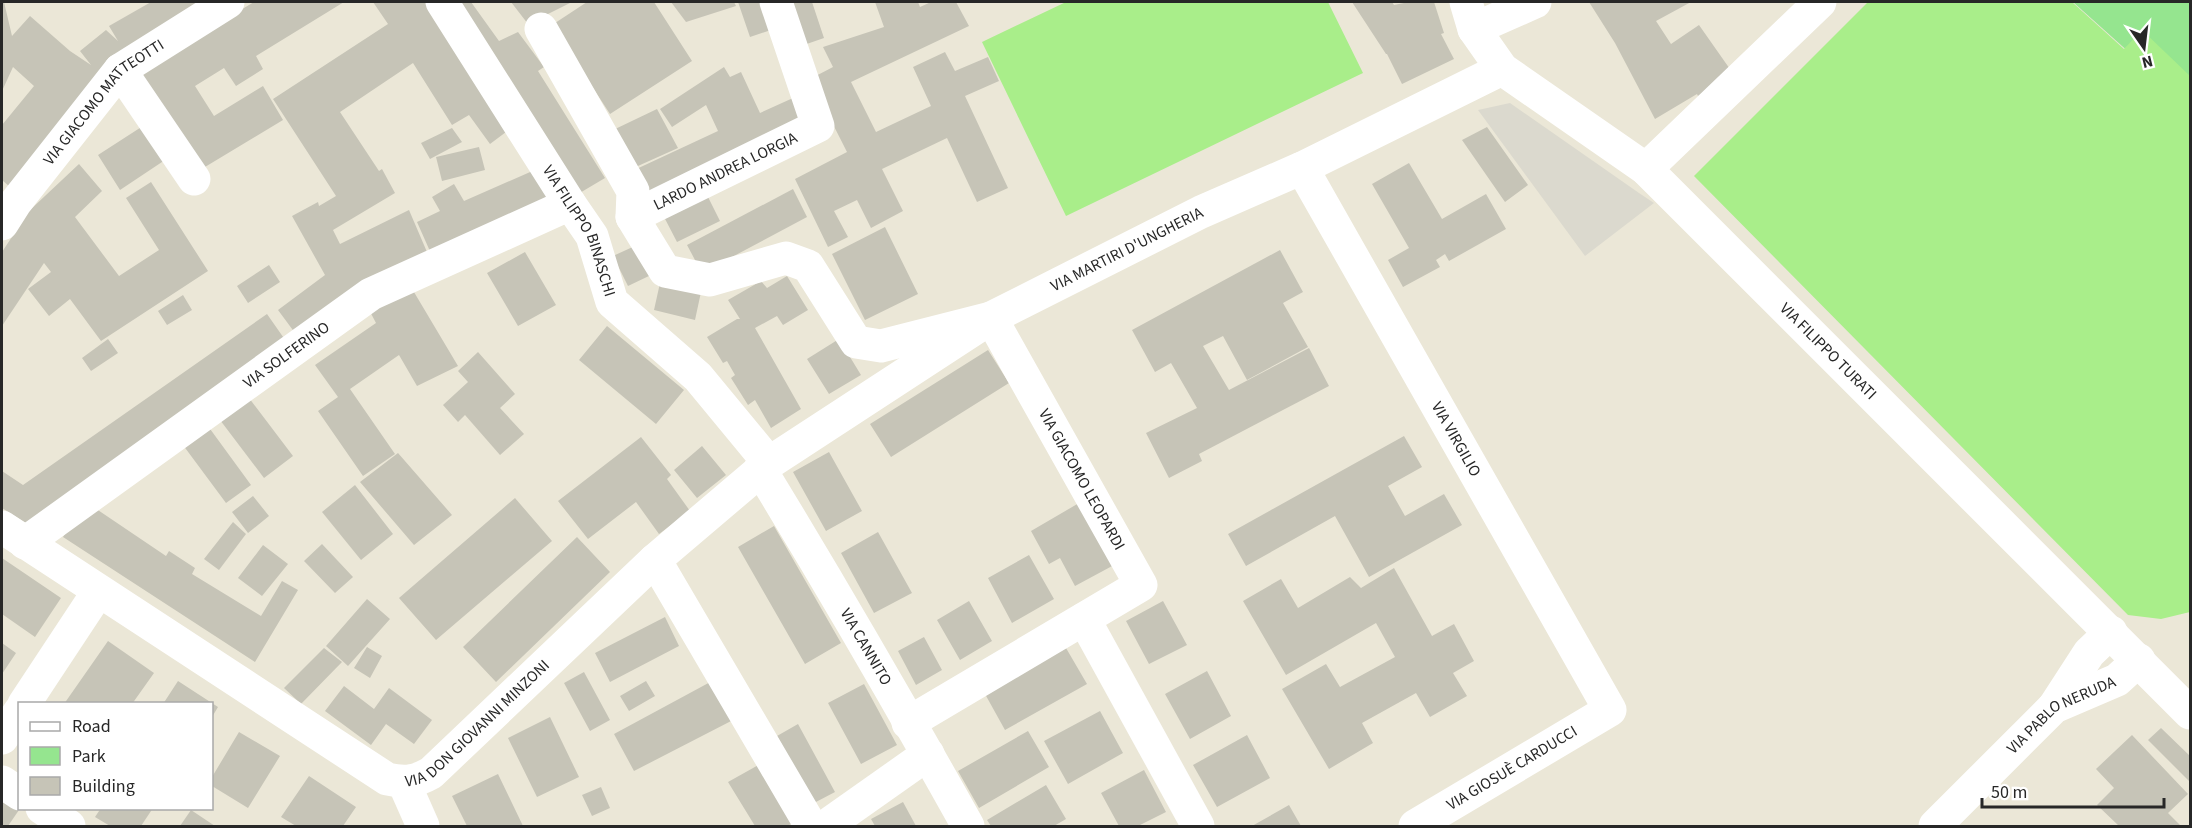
<svg xmlns="http://www.w3.org/2000/svg" width="2192" height="828" font-family="'Source Sans 3',sans-serif">
	<style>
		.green { fill: #95e58f }
		.pitch { fill: #a9ee8a }
		.plaza { fill: #dbd9ce }
		.building { fill: #c6c4b7 }
		.lines { fill: none; stroke-linecap: round; stroke-linejoin: round }
		.minor { stroke: #fff; stroke-width: 33 }
		.labels { text-anchor: middle; dominant-baseline: central; stroke-width: 4.5; stroke-linejoin: round; paint-order: stroke }
		.street-label { font-size: 16px; fill: #272727; stroke: #fff }
	</style>
	<rect width="100%" height="100%" fill="#ebe7d7"/>
	<path class="green" d="M2073,2H2190V107Z"/>
	<path class="pitch" d="M1066,2H1328L1363,73L1066,216L982,42Z
		M1868,2H2072L2124,49L2142,30L2190,76V612L2161,619L2128,615L1694,176Z"/>
	<path class="plaza" d="M1510,103L1639,193L1654,203L1585,256L1478,110Z"/>
	<path class="building" d="M2,2H4L12,36L30,16L70,51L91,65L80,51L106,30L118,41L109,26L151,2H215L10,187L2,180V125L34,86L13,67L2,91Z
		M254,2H344L256,56L263,69L236,86L224,68L195,86L214,116L263,86L283,120L195,173L134,74Z
		M373,2H433L514,126L490,144L469,115L452,125L413,63L340,112L379,171L382,169L395,193L333,230L340,244L409,210L430,259L298,337L278,310L325,275L292,216L318,202L319,206L336,196L273,99L388,24Z
		M447,2H471L499,41L518,32L544,67L538,71L605,178L573,197Z
		M511,2H572L528,24Z
		M587,2H654L692,61L610,114L552,25Z
		M671,2H734L736,6L686,22Z
		M738,2H765L774,29L750,37Z
		M783,2H812L824,38L798,47Z
		M875,2H918L920,7L931,2H956L969,26L851,82L876,132L931,106L913,67L945,52L955,71L988,57L999,81L965,96L1008,188L977,202L947,138L882,169L903,211L871,228L857,200L834,211L848,237L828,247L795,179L847,152L810,79L833,67L823,47L884,27Z
		M1352,2H1392L1394,5L1409,2H1434L1444,33L1441,34L1454,59L1402,84L1387,54H1386Z
		M1589,2H1691L1656,21L1671,44L1699,25L1732,72L1698,96L1697,94L1655,119L1615,43Z
		M724,67L730,77L741,72L760,113L793,98L805,124L641,196L630,172L718,131L706,105L672,127L660,109Z
		M657,109L678,148L629,170L611,131Z
		M146,124L168,158L120,190L98,155Z
		M1487,127L1528,185L1505,202L1462,140Z
		M452,128L462,142L430,159L421,143Z
		M479,147L485,170L442,181L436,157Z
		M1409,163L1442,219L1486,194L1506,229L1449,261L1445,254L1436,260L1440,267L1403,287L1388,260L1409,248L1372,184Z
		M79,164L102,191L75,217L119,276L159,250L126,198L151,182L208,271L101,341L70,299L49,316L28,289L51,272L44,263L2,326V252L29,211Z
		M537,169L553,205L433,258L417,222L440,211L432,197L454,184L464,201Z
		M793,189L807,217L702,273L687,245Z
		M706,193L720,221L677,242L663,215Z
		M885,227L918,294L865,320L832,254Z
		M637,245L651,275L628,286L613,256Z
		M1280,250L1303,292L1283,303L1308,347L1247,380L1223,336L1203,346L1229,390L1309,348L1329,386L1199,454L1202,461L1169,478L1146,433L1197,408L1171,363L1155,372L1132,330Z
		M525,252L556,305L518,326L487,273Z
		M269,265L280,282L248,303L237,286Z
		M787,276L808,310L783,325L777,316L755,328L801,409L771,428L755,400L748,405L731,378L735,375L727,361L723,363L707,337L737,319H740L728,300L761,281L767,288Z
		M408,282L458,366L417,386L399,355L350,389L395,454L363,476L318,411L338,397L315,365L376,323L366,304Z
		M660,283L701,292L695,320L654,310Z
		M183,295L192,310L167,325L158,311Z
		M267,314L288,344L29,525L2,508V471L23,485Z
		M607,326L684,390L656,424L579,360Z
		M108,339L118,353L91,371L82,358Z
		M839,339L861,375L829,394L807,359Z
		M988,350L1009,383L891,457L870,424Z
		M478,352L515,394L500,408L524,434L500,455L465,415L458,422L443,405L468,382L458,371Z
		M246,394L293,456L264,478L217,416Z
		M205,422L251,485L226,503L180,441Z
		M1404,436L1422,467L1388,486L1405,516L1444,494L1462,525L1369,577L1335,516L1246,566L1228,534Z
		M641,437L671,475L667,479L690,511L659,534L636,502L588,539L558,501Z
		M702,446L726,475L697,498L674,470Z
		M829,452L862,511L826,531L793,472Z
		M398,453L452,515L414,545L360,482Z
		M355,485L393,534L361,560L322,512Z
		M253,496L269,516L248,533L232,512Z
		M515,498L552,541L436,640L399,598Z
		M86,502L166,556L169,551L195,568L192,574L261,616L282,581L298,590L255,662L63,537Z
		M1079,503L1114,565L1075,586L1060,558L1049,564L1031,531Z
		M233,522L246,534L219,570L204,559Z
		M774,526L841,643L805,664L738,547Z
		M878,532L912,593L874,613L841,553Z
		M577,537L610,572L496,682L463,647Z
		M322,544L353,577L335,593L304,561Z
		M263,545L288,564L262,596L238,578Z
		M1029,555L1054,599L1012,623L988,578Z
		M2,558L61,598L35,637L2,614Z
		M1394,568L1432,636L1454,624L1474,661L1453,673L1467,696L1430,717L1416,693L1362,723L1373,743L1329,769L1282,689L1326,664L1340,687L1395,657L1376,623L1286,675L1243,601L1281,579L1298,608L1350,577L1361,588Z
		M367,599L390,619L348,666L326,646Z
		M969,601L992,641L960,660L937,620Z
		M1163,601L1187,645L1149,664L1126,621Z
		M665,617L679,646L610,682L595,653Z
		M924,637L942,670L916,685L898,651Z
		M108,641L154,673L132,704H64Z
		M2,643L16,653L2,674Z
		M367,647L382,656L370,678L354,668Z
		M324,648L342,662L301,704L284,688Z
		M1066,648L1087,684L1005,730L985,694Z
		M1207,671L1231,716L1190,739L1165,694Z
		M584,672L610,720L590,731L564,683Z
		M714,680L735,719L634,771L614,734Z
		M178,681L218,707L212,717V704H163Z
		M646,681L655,696L629,711L620,696Z
		M864,684L897,745L861,764L828,703Z
		M344,686L374,709L389,688L432,720L414,744L386,724L371,745L325,711Z
		M1100,711L1123,753L1068,784L1044,741Z
		M550,717L579,777L537,797L508,738Z
		M798,724L835,792L814,803L777,736Z
		M2161,728L2190,756V782L2148,740Z
		M1028,731L1049,767L979,808L958,771Z
		M239,732L280,756L248,808L212,786V777Z
		M1247,735L1270,778L1217,807L1193,765Z
		M2132,735L2188,794L2168,813L2181,826H2119L2097,805L2114,788L2096,769Z
		M762,763L797,821L787,826H755L728,782Z
		M1144,770L1166,812L1138,826H1119L1101,793Z
		M498,774L523,826H467L452,796Z
		M309,776L356,807L343,826H296L281,817Z
		M1046,785L1066,819L1054,826H991L987,820Z
		M601,787L610,808L592,816L582,795Z
		M2,799L19,810L8,826H2Z
		M903,802L916,826H875L871,819Z
		M1289,805L1301,826H1252Z
		M101,808H153L141,826H110L95,817Z
		M191,810L215,826H180Z"/>
	<g class="lines">
		<g class="minor">
			<path id="s1" d="M442,2L570,204L592,236L612,302L698,377L769,463"/>
			<path id="s2" d="M1466,2L1474,29L1502,69L1646,169L2190,713"/>
			<path id="s3" d="M541,29L633,191L632,217L665,271L710,280L786,258L808,266L856,342L881,346L991,318L1141,585L908,723"/>
			<path d="M1474,29L1535,2"/>
			<path d="M120,70L194,179"/>
			<path id="s4" d="M1302,168L1610,710L1415,826"/>
			<path d="M1646,169L1820,2"/>
			<path id="s5" d="M632,217L818,126L776,2"/>
			<path id="s6" d="M2,224L16,202L120,70L228,2"/>
			<path id="s7" d="M760,469C832,587 901,706 968,826"/>
			<path id="s8" d="M2,527L387,779C405,783 415,782 431,773L655,560L769,463L991,318L1201,212L1302,168L1502,69"/>
			<path id="s9" d="M25,543L371,294L570,204"/>
			<path d="M655,560L811,826"/>
			<path d="M1084,619L1198,826"/>
			<path d="M24,704L98,592"/>
			<path d="M2054,707L2089,653L2111,632"/>
			<path d="M2,738L20,711"/>
			<path d="M2,782L20,794"/>
			<path d="M404,783L423,826"/>
			<path d="M42,808L69,826"/>
			<path d="M826,826L928,754"/>
			<path id="s10" d="M1935,826L2054,707L2117,680L2139,660"/>
		</g>
	</g>
	<g class="labels">
		<g class="street-label">
			<text stroke="none"><textPath href="#s6" startOffset="160">VIA GIACOMO MATTEOTTI</textPath></text>
			<text stroke="none"><textPath href="#s5" startOffset="104">LARDO ANDREA LORGIA</textPath></text>
			<text stroke="none"><textPath href="#s1" startOffset="268">VIA FILIPPO BINASCHI</textPath></text>
			<text stroke="none"><textPath href="#s8" startOffset="1382">VIA MARTIRI D'UNGHERIA</textPath></text>
			<text stroke="none"><textPath href="#s2" startOffset="510">VIA FILIPPO TURATI</textPath></text>
			<text stroke="none"><textPath href="#s9" startOffset="322">VIA SOLFERINO</textPath></text>
			<text stroke="none"><textPath href="#s4" startOffset="312">VIA VIRGILIO</textPath></text>
			<text stroke="none"><textPath href="#s3" startOffset="838">VIA GIACOMO LEOPARDI</textPath></text>
			<text stroke="none"><textPath href="#s7" startOffset="207">VIA CANNITO</textPath></text>
			<text stroke="none"><textPath href="#s10" startOffset="170">VIA PABLO NERUDA</textPath></text>
			<text stroke="none"><textPath href="#s8" startOffset="572">VIA DON GIOVANNI MINZONI</textPath></text>
			<text transform="translate(1512 768) rotate(-31)">VIA GIOSUÈ CARDUCCI</text>
		</g>
	</g>
	<rect width="2192" height="828" fill="none" stroke="#272727" stroke-width="6"/>
	<rect x="18" y="702" width="195" height="108" fill="#ffffff" stroke="#a9a9a9" stroke-width="1.5"/>
	<rect x="30" y="722" width="30" height="9" fill="#ffffff" stroke="#a9a9a9" stroke-width="1.5"/>
	<text x="72" y="732" font-size="18" fill="#272727">Road</text>
	<rect x="30" y="747" width="30" height="18" fill="#95e58f" stroke="#a9a9a9" stroke-width="1.5"/>
	<text x="72" y="762" font-size="18" fill="#272727">Park</text>
	<rect x="30" y="777" width="30" height="18" fill="#c6c4b7" stroke="#a9a9a9" stroke-width="1.5"/>
	<text x="72" y="792" font-size="18" fill="#272727">Building</text>
	<g transform="translate(2144 48) rotate(166)" stroke="#ffffff" stroke-width="4.5" paint-order="stroke">
	<path d="M0-4.5L10 22L0 15L-10 22Z" fill="#272727"/>
	<text y="-9" font-size="16" font-weight="bold" text-anchor="middle" fill="#272727">N</text>
	</g>
	<path d="M1982 798v9h182v-9" fill="none" stroke="#272727" stroke-width="3"/>
	<text x="1991" y="798" font-size="18" fill="#272727" stroke="#ffffff" stroke-width="4.5" paint-order="stroke">50 m</text>
</svg>
